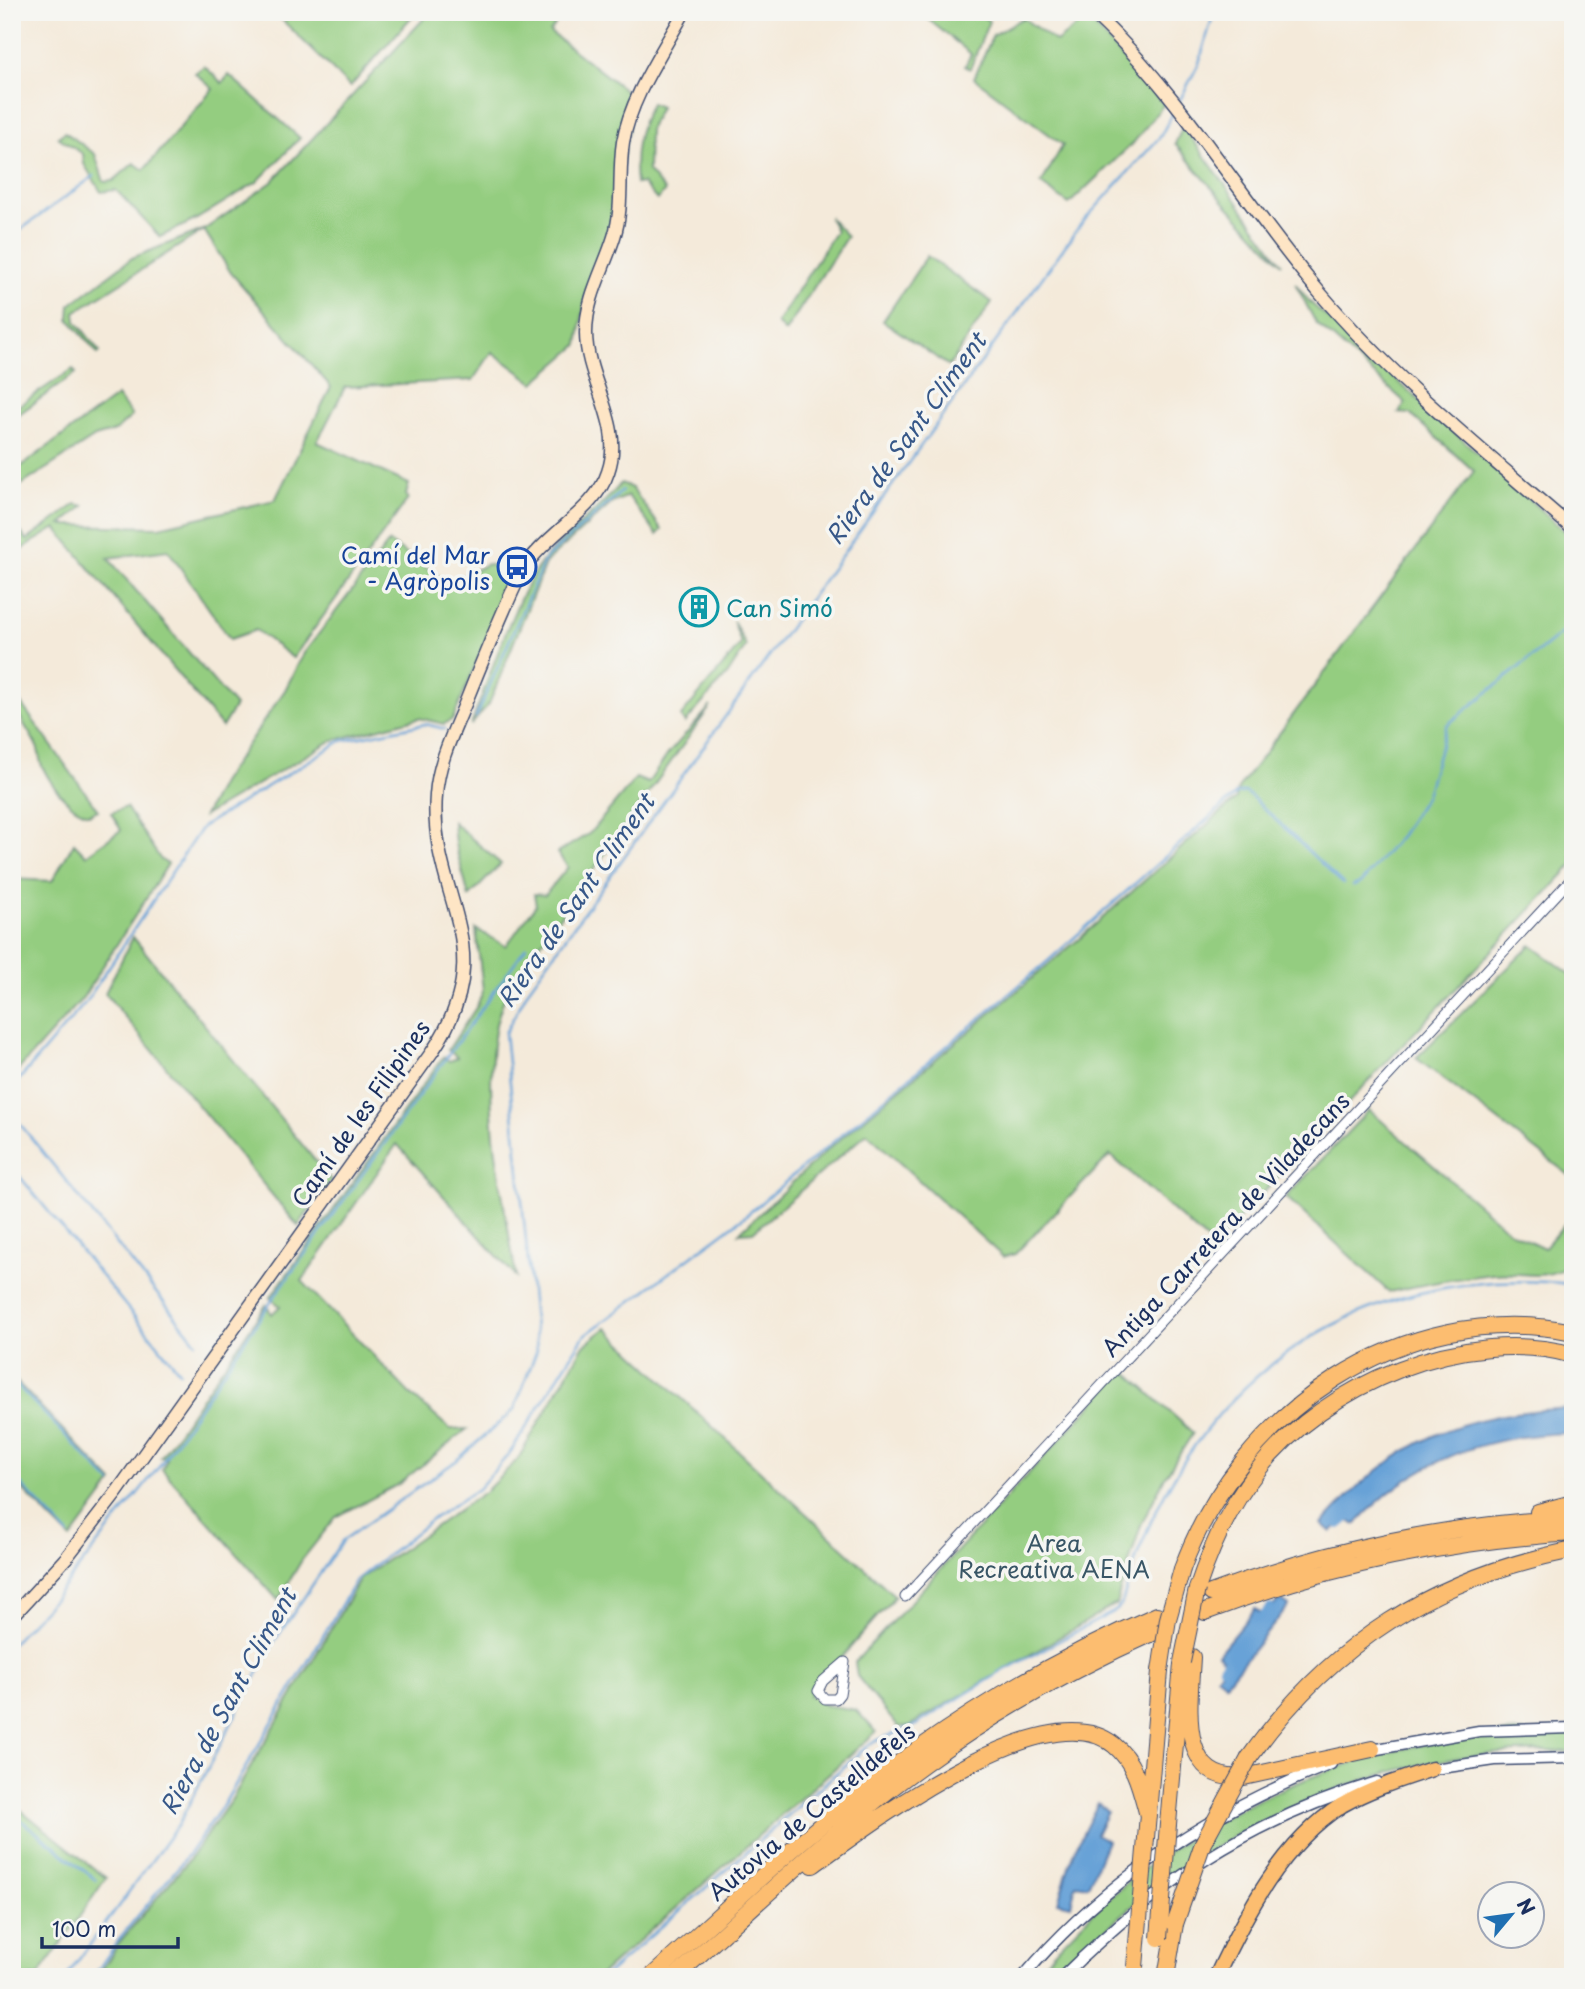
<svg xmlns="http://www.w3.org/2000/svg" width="1585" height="1989" font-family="'Playpen Sans',sans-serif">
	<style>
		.green { fill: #94cd80; stroke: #587e6f; stroke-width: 2 }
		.water { fill: #67a2d7; stroke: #41689a; stroke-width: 2 }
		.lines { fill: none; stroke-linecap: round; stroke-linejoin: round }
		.stream { stroke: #67a2d7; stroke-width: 2.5 }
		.canal { stroke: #67a2d7; stroke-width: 10 }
		.minor-casing { stroke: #3c4b71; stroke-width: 11 }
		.tertiary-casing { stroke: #3c4b71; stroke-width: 13 }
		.secondary-casing { stroke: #3c4b71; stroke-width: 15 }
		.primary-casing { stroke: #3c4b71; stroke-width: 17 }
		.motorway-casing { stroke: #3c4b71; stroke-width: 18 }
		.minor { stroke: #fff; stroke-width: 9 }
		.tertiary { stroke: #fff; stroke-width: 10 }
		.secondary { stroke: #fee5c5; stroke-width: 12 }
		.primary { stroke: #fcbd6f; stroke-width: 14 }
		.motorway { stroke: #fcbd6f; stroke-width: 16 }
		.motorway-bridge-casing { stroke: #3c4b71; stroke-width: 18; stroke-linecap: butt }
		.motorway-bridge { stroke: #fcbd6f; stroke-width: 16 }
		.labels { text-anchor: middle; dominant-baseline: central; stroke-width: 7; stroke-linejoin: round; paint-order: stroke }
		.transit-label { font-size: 23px; fill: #164399; stroke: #f6f6f2; text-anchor: end }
		.culture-label { font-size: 23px; fill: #0d838f; stroke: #f6f6f2; text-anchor: start }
		.street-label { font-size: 23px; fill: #1b2f5e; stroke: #f6f6f2 }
		.park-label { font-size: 23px; fill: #395666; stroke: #f6f6f2 }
		.water-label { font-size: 24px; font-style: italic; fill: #365788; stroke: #f6f6f2 }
	</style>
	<rect width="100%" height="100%" fill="#f6f6f2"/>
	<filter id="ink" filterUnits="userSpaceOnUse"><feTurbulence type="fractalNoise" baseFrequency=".0143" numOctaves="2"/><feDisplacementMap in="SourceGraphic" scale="14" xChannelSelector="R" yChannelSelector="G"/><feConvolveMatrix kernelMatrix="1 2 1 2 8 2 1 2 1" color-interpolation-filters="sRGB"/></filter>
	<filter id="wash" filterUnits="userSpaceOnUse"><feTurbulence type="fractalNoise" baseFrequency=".00686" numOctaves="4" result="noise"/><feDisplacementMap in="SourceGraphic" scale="28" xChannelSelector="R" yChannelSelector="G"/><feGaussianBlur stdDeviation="1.57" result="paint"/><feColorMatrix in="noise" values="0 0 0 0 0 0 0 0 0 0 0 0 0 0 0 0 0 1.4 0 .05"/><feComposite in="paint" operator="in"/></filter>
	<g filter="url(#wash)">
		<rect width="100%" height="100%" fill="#f4eada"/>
		<path class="green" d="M286,12H416L350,87L281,19Z
			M430,12H564L550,32L634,97L608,240L587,287L578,345L534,383L492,352L473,380L345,387L317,442L409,484L406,495L408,499L293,658L256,630L230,639L168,550L108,558L235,706L222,727L56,528L28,545L12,559V547L17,542L12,536V521L27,540L76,504L84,506L61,525L159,527L275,500L331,387L231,273L204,230L75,312L76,321L100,352L98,354L69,319L70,305L132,258L205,229L272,182Z
			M919,12H977L989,21L970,69L965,66L971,54Z
			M1023,18L1056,42L1087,18L1164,104L1134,142L1069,204L1041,184L1063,145L974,78L993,35Z
			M204,66L222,83L229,75L300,138L257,182L195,220L160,237L116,190L101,192L84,164L83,154L58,137L65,132L95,154L104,182L113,181L134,163L144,170L213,89L195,73Z
			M651,103L660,107L649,130L648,171L665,191L657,200L642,183L636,184C633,154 637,130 651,103Z
			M1183,126L1282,264L1224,202L1175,144Z
			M829,217L847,236L785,332L777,323L836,231Z
			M927,256L992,302L949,366L883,321Z
			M1295,283L1310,302L1573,539V865L1213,1246L1110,1155L1015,1254L1003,1257L867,1133L753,1232L739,1233L826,1151L1079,939L1236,799L1238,789L1474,471L1410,414L1399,413L1406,403L1316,323Z
			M73,369L76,373L12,419V410Z
			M117,396L132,416L115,431L95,437L12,491V473Z
			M621,483L632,488L662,530L657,535L628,496L612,503L546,562L489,704L471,725C489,679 515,594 545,558C567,531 598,513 621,483Z
			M389,542L449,583L487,564L515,571L453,719L444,724L419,718L331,741L204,816L221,783L285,690L304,653Z
			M733,621L746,646L728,674L685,723L681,716L741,644Z
			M12,691L98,810L89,814C69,809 52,786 43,768C39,762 40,753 37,747C29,729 12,712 12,691Z
			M711,706L508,989C503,1002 497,1016 495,1030C482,1111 504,1197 516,1277L397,1144L302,1281L410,1394L450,1429H467L399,1484L336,1517L302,1560L278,1600L162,1469L167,1459L161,1457L266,1305L272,1314L280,1306L270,1298L443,1057L450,1061L457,1057L448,1050L477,1006L483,991L476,929L506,946L536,905L534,894L545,895L568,867L557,853L590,833L636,778L648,783L668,754Z
			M126,807L161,860L168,864L82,999L12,1077V879L52,881L74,843L86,855L121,830L111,813Z
			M453,822L501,864L469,897L455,844Z
			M133,937L331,1180L298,1226L105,993Z
			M1531,945L1573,976V1178L1416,1058Z
			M1369,1110L1509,1231L1544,1248L1573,1214V1264C1539,1283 1528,1271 1493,1274C1457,1278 1424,1284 1389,1292L1286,1197Z
			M606,1328L895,1596L809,1695L825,1705L856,1710L876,1732L598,1977H97L122,1939L188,1861L232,1799L360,1579L486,1491L518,1459L584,1345Z
			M1124,1370L1193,1433L1165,1477L1141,1525L1116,1604L909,1726L898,1727L857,1676L855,1662Z
			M12,1377L113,1482L71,1539L12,1479Z
			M1573,1732V1752C1377,1743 1188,1835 1058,1977H1031C1057,1949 1082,1921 1110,1897C1233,1789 1409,1726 1573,1732Z
			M12,1803L106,1878L38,1977H12Z"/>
		<path class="water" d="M1573,1408V1433C1487,1434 1413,1460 1355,1525L1344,1517L1331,1532L1322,1524C1397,1439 1460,1413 1573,1408Z
			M1279,1599L1289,1606L1226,1683L1217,1676L1227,1663L1218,1654L1255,1609L1265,1617Z
			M1098,1803L1107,1812L1096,1834L1107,1841L1088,1886L1076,1884L1071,1905L1058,1902L1073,1853Z"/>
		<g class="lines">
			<path class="stream" d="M1180,100L1199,63L1214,12
				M12,236L94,176
				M476,717L545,559L622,491
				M1353,886L1361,883L1401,835L1426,795L1447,725L1573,624
				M12,1088L85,1003L202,827L341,741L425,724L445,729
				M12,1114L196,1342
				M12,1167L180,1372
				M12,1380L111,1483
				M12,1475L69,1535
				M12,1643L53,1600L158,1468L277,1293L526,947
				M12,1813L96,1880
				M66,1977L178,1825L274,1642L342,1541L456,1461L514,1410L537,1350L505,1033L530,987L1081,224L1160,137L1175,109
				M93,1977L122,1935L189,1854L224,1804L356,1580L434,1518L478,1489L510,1453L584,1336L744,1217L1048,961L1236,794L1245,792L1255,800L1343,884
				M604,1977L871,1743L916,1725L1003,1671L1117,1610L1123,1600C1181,1387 1350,1261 1573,1284"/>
			<path class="canal" d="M1339,1524L1355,1511
				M1257,1625L1270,1609
				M1223,1667L1235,1653"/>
		</g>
	</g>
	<g filter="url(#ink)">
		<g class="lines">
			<defs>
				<path id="minor" d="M905,1597L1573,877
					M845,1662L840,1694L836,1699H825L818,1691L823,1681Z"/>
				<path id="tertiary" d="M1366,1751L1479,1731L1573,1728
					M1427,1770L1495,1760L1573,1758
					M1023,1977C1106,1878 1212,1811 1331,1764
					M1062,1977C1158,1883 1247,1821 1377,1782"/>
				<path id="secondary" d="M1092,12C1181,94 1242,201 1320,293C1395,381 1486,453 1573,529
					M12,1617L66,1558L117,1492L432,1052C504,945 428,897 436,795C438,763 453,733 465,704C483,659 501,614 522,571C546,533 596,510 608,472C625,424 586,381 586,333C586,298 604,269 614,237C624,206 618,174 623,142C631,96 662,53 684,12"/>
				<path id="primary" d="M1216,1977C1245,1915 1282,1843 1342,1805C1370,1789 1402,1779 1432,1769"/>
				<path id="motorway" d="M1538,1512L1573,1503
					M1182,1569C1239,1413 1402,1297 1573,1332
					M1197,1589C1211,1547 1230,1505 1258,1470C1325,1384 1465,1325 1573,1355
					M1211,1593C1325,1550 1450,1524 1573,1518
					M1205,1612C1323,1567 1447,1541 1573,1533
					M1192,1657C1190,1701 1176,1784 1244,1777L1372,1749
					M1249,1758C1330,1643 1435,1577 1573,1550
					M1168,1824L1182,1664
					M1146,1838L1160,1671
					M813,1865C870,1824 1047,1690 1114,1745C1136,1763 1141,1791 1148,1816
					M651,1977C738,1899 822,1817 917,1750C992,1697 1072,1651 1157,1615
					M675,1977C757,1904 836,1827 925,1763C997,1711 1074,1668 1155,1632
					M1166,1977L1175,1924"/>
			</defs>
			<use href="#minor" class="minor-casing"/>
			<use href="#tertiary" class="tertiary-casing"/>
			<use href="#secondary" class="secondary-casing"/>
			<use href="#primary" class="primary-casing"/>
			<use href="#motorway" class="motorway-casing"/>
			<use href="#minor" class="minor"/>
			<use href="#tertiary" class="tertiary"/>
			<use href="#secondary" class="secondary"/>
			<use href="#primary" class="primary"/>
			<use href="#motorway" class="motorway"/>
			<defs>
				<path id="motorway-bridge" d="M1182,1662L1197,1589
					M1160,1671L1168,1619L1182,1569
					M1175,1924L1203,1843L1249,1758
					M1159,1938L1168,1824
					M1135,1967L1146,1838"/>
			</defs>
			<use href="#motorway-bridge" class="motorway-bridge-casing"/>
			<use href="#motorway-bridge" class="motorway-bridge"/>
		</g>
	</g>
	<defs>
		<symbol id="bus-ring" viewBox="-11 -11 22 22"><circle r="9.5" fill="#f6f6f2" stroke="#1a4fb4" stroke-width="1.5"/><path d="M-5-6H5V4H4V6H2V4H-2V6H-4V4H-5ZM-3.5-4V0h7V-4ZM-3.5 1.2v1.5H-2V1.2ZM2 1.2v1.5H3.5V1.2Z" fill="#1a4fb4"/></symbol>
		<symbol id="building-ring" viewBox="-11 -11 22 22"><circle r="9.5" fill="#f6f6f2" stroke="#0f9aa8" stroke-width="1.5"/><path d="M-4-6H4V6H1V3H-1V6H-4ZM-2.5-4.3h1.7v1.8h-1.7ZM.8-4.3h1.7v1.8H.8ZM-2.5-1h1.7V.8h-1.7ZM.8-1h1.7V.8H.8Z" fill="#0f9aa8"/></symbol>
	</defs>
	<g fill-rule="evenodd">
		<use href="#bus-ring" x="495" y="545" width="44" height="44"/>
		<use href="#building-ring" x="677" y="585" width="44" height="44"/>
	</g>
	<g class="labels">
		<g class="transit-label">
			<text x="490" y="554">Camí del Mar<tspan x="490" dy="26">- Agròpolis</tspan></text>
		</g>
		<g class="culture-label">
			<text x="726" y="607">Can Simó</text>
		</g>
		<g class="street-label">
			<text transform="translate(360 1113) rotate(-55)">Camí de les Filipines</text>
			<text transform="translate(1225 1224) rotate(-47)">Antiga Carretera de Viladecans</text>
			<text transform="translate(811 1811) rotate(-40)">Autovia de Castelldefels</text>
		</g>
		<g class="park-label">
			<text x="1054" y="1542">Area<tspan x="1054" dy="26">Recreativa AENA</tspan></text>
		</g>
		<g class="water-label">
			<text transform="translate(905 438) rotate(-54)">Riera de Sant Climent</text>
			<text transform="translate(575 900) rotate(-55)">Riera de Sant Climent</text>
			<text transform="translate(227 1701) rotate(-61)">Riera de Sant Climent</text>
		</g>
	</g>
	<rect width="1585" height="1989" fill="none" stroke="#f6f6f2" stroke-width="42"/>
	<g transform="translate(1511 1915) rotate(61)"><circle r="33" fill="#f6f6f2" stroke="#9ea6b7" stroke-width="2"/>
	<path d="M0-5L12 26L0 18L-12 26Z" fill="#1f6fb2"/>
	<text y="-10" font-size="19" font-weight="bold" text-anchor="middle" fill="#1b2f5e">N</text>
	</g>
	<path d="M42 1937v10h136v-10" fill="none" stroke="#1b2f5e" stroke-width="3.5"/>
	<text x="52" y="1937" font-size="21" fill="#1b2f5e" stroke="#f6f6f2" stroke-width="5" paint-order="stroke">100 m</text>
</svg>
